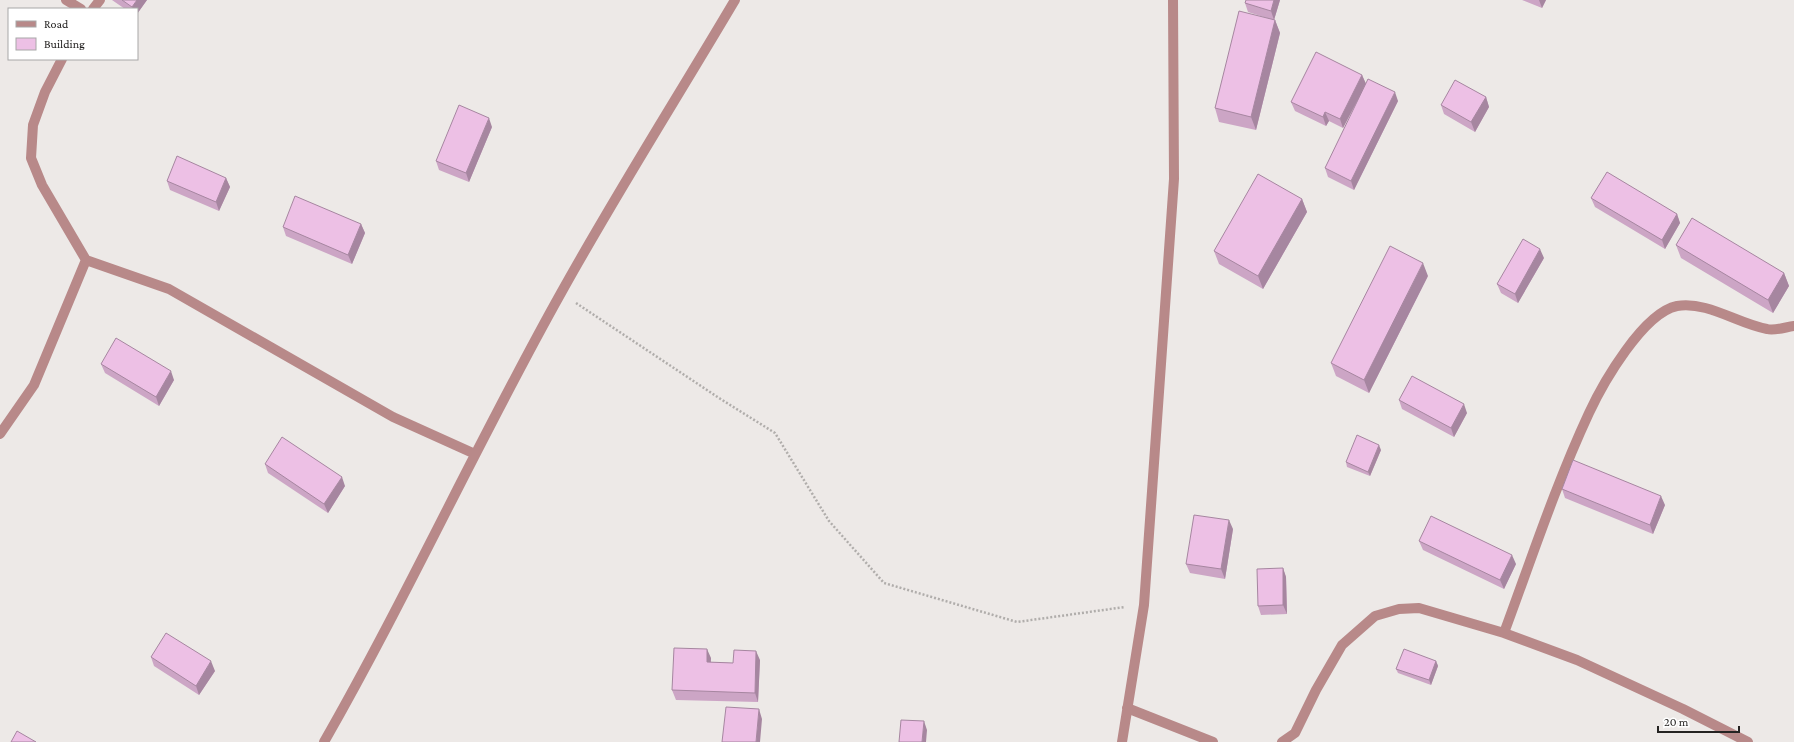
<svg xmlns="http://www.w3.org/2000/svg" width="1794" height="742" font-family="'Crimson Pro',serif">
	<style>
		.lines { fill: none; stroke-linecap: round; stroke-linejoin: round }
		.path { stroke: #b0adab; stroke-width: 2.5; stroke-dasharray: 2 2; stroke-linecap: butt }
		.minor { stroke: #b88989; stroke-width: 10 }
		.wall { fill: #cca5c5 }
		.shaded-wall { fill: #a686a0 }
		.building { fill: #edc0e5; stroke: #a686a0 }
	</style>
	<rect width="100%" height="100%" fill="#ede9e7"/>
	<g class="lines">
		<path class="path" d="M576,303L719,398L775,433L829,521L884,583L1017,622L1125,607"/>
		<path class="minor" d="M66,0L81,9
			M93,9L100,0
			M62,59L45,92L33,125L31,158L42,185L86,260L169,289L393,417L475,454
			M0,434L34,385L86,260
			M1504,633C1531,560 1556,484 1589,413C1603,383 1643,313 1677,306C1708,301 1738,324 1767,329C1775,331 1786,327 1794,326
			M1127,708L1213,742
			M324,742C408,595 478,441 561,293C616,194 677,98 735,0
			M1122,742L1144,605L1174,179L1173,0
			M1282,742L1295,733L1316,690L1342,645L1375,616L1399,609L1419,608L1504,633L1577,660L1683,709L1748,742"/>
	</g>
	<path class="wall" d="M112,0H147L137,14V9H125Z
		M1280,0L1274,20H1275L1280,33L1256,130L1219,122L1215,108L1270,19L1248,12L1245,3Z
		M1522,0H1546L1542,8Z
		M1362,75L1366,84L1398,101L1354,190L1328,177L1325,168L1362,92L1343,128L1329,121L1326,126L1295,111L1291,102Z
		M1486,97L1489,107L1475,132L1444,114L1441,105Z
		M492,127L469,182L439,170L436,161Z
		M226,178L230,187L219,211L170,190L167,181Z
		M1591,198L1677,214L1680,223L1665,249L1595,207Z
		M1302,199L1307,212L1263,289L1219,264L1214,251Z
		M361,224L365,233L352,264L286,236L283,227Z
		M1676,245L1784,273L1789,286L1773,313L1681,258Z
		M1544,258L1518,303L1501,293L1497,284Z
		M1428,276L1369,393L1336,376L1331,363Z
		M101,364L174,380L159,406L105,373Z
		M1399,400L1467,413L1454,437L1402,409Z
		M1381,450L1370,476L1347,467L1346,462Z
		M265,464L345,486L328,513L268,473Z
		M1562,489L1665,505L1653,534L1565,498Z
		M1233,529L1225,579L1190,573L1186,564Z
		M1419,541L1516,564L1504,589L1423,550Z
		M1283,568L1286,577L1287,614L1261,615L1258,606Z
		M151,657L215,671L199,695L154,666Z
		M711,658V662L733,663L760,660L758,702L676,700L672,690Z
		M1436,661L1438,666L1431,685L1398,673L1396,669Z"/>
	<path class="shaded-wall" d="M137,0H147L137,14V9H133L132,7Z
		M1274,0H1280L1274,20L1271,11Z
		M1539,0H1546L1542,8Z
		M1275,20L1280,33L1256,130L1251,117Z
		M1362,75L1366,84L1343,128L1340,119Z
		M1395,92L1398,101L1354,190L1351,181Z
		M1486,97L1489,107L1475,132L1471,122Z
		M1325,112L1329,121L1326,126L1323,117Z
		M489,118L492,127L469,182L466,173Z
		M226,178L230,187L219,211L216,202Z
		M1302,199L1307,212L1263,289L1258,276Z
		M1677,214L1680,223L1665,249L1662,240Z
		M361,224L365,233L352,264L348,255Z
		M1540,249L1544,258L1518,303L1515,294Z
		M1423,263L1428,276L1369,393L1364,380Z
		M1784,273L1789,286L1773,313L1768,300Z
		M171,371L174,380L159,406L156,397Z
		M1464,404L1467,413L1454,437L1451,428Z
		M1379,445L1381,450L1370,476L1368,472Z
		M342,477L345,486L328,513L324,504Z
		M1661,496L1665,505L1653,534L1650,525Z
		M1229,520L1233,529L1225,579L1221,569Z
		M1512,555L1516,564L1504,589L1500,580Z
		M1283,568L1286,577L1287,614L1283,605Z
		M707,649L711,658L710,671L707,662Z
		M756,651L760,660L758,702L755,693Z
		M211,661L215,671L199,695L196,686Z
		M1436,661L1438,666L1431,685L1429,680Z
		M759,709L762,719L760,742H756Z
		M924,721L927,730L926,742H922Z"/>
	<path class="building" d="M122,0H137L132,7Z
		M1246,0H1274L1271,11L1245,3Z
		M1239,11L1275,20L1251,117L1215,108Z
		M1316,52L1362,75L1340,119L1325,112L1323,117L1291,102Z
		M1368,79L1395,92L1351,181L1325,168Z
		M1455,80L1486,97L1471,122L1441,105Z
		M459,105L489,118L466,173L436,161Z
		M177,156L226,178L216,202L167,181Z
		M1607,172L1677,214L1662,240L1591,198Z
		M1258,174L1302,199L1258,276L1214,251Z
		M295,196L361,224L348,255L283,227Z
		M1692,218L1784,273L1768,300L1676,245Z
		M1523,239L1540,249L1515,294L1497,284Z
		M1390,246L1423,263L1364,380L1331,363Z
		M116,338L171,371L156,397L101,364Z
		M1412,376L1464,404L1451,428L1399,400Z
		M1357,435L1379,445L1368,472L1346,462Z
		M282,437L342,477L324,504L265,464Z
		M1573,460L1661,496L1650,525L1562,489Z
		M1194,515L1229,520L1221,569L1186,564Z
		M1431,516L1512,555L1500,580L1419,541Z
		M1283,568V605L1258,606L1257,569Z
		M166,633L211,661L196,686L151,657Z
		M674,648L707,649V662L733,663L734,650L756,651L755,693L672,690Z
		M1404,649L1436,661L1429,680L1396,669Z
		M726,707L759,709L756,742H722Z
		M901,720L924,721L922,742H899Z
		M17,731L36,742H11Z"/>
	<rect x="8" y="8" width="130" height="52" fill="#ffffff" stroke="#a8a7a7"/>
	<rect x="16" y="21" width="20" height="6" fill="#b88989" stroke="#a8a7a7"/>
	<text x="44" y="28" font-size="12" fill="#252322">Road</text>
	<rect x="16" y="38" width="20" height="12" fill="#edc0e5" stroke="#a8a7a7"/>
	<text x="44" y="48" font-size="12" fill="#252322">Building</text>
	<path d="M1658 726v6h81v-6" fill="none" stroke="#252322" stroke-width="2"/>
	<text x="1664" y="726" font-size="12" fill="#252322" stroke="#ffffff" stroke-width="3" paint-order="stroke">20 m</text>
</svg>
